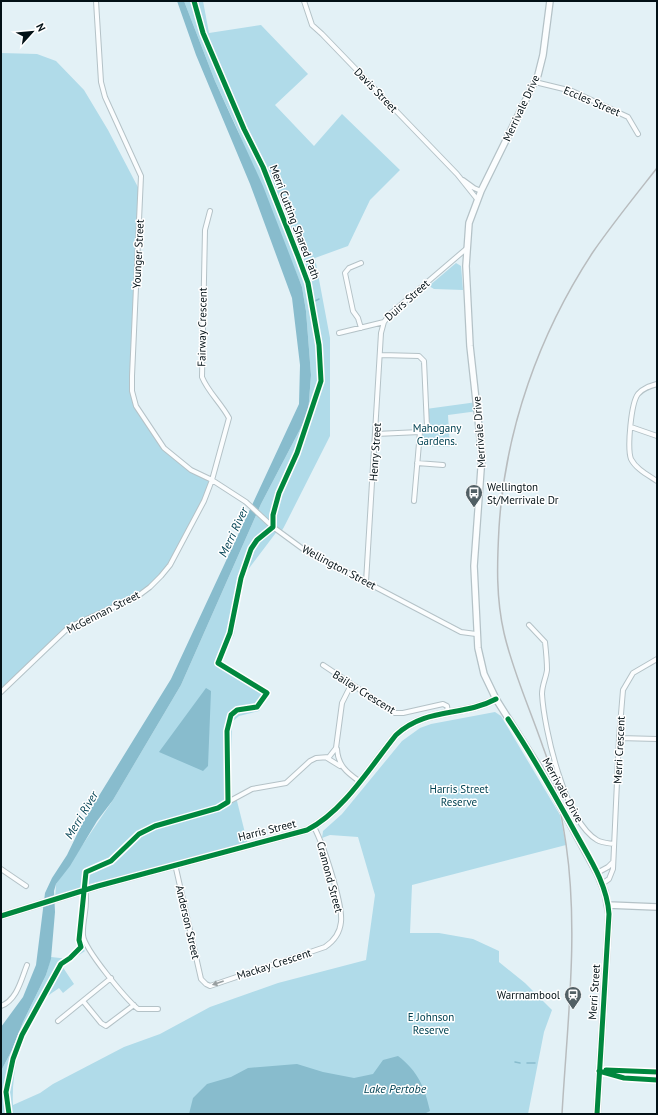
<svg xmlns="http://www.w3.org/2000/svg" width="658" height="1115" font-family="'PT Sans',sans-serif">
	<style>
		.green { fill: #b0dbe9 }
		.water { fill: #88bccd }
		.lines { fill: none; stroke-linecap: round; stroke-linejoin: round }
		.stream { stroke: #88bccd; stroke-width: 1.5 }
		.street-casing { stroke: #b4c2c7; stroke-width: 6 }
		.secondary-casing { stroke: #b4c2c7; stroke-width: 8 }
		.street { stroke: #fbfdfe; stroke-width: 4 }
		.secondary { stroke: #fbfdfe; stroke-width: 5.5 }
		.rail { stroke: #b8bcbe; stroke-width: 1.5 }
		.cycleway-casing { stroke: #fff; stroke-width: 8 }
		.cycleway { stroke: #00873e; stroke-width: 5 }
		.oneway { fill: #989fa1 }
		.labels { text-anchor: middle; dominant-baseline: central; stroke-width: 3; stroke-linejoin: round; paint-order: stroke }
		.street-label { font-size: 11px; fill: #031116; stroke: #fff }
		.park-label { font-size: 11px; fill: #024353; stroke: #fff }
		.poi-label { font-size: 11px; fill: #031116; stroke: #fff; text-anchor: start }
		.water-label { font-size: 12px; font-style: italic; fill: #044455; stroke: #fff }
	</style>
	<rect width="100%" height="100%" fill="#e3f1f6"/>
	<path class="green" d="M184,1H203L209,33L261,25L308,74L275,105L314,146L342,114L400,170L370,200L348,246L315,258L330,338V436L284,527L281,532L278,530L244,575L234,635L221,661L271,692L259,711L239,716L232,722L230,797H236L248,845L85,885C89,905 81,924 85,943L81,947L85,951L62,966L74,984L63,993L59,988C54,992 46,996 42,1002C21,1027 11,1074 13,1105L40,1093L53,1084L124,1047L160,1034L210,1007L278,983L366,960L375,895L358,837L330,835L322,838L323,831L342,814L402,741L420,728L431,724L495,712L501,716L560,815L566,845L412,885L410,933H439L473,939L499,951V962L525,983L552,1010L544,1032L528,1114H1V1071L12,1050L23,1022L46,975L51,957L69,959C75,950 79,953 79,940L85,890L55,900L56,884L113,800L181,685L261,504L308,414L311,375L306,311L302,287L236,126L215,81Z
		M1,53L37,54L56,61L84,90L108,130L141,193L132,391C144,432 174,462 212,480L204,501L170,565L161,576L138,596L69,627L1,692Z
		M456,263L461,266L463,290L434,289L429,286Z
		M477,402L478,411L448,415L450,447L419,446L420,432L427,426L426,409Z"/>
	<path class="water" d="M177,1H184L215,81L263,186L302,287L306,311L311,375L308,414L261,504L181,685L113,800L97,821L70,866L56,884L54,891L55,912L51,959L46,975L23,1022L12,1050L1,1071V1027L23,997L36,965L45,893L52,878L67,855L84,820L171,679L299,404L300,365L292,298L250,184L196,55Z
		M206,688L211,691L208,766L203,771L159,752Z
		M398,1056C418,1071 425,1088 430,1111L424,1114H189L193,1098L207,1084L231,1077L248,1068L297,1064L323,1072L354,1078L373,1074L383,1060Z"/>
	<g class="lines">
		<path class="stream" d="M313,302L319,299
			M515,1062L520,1063
			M527,1063H535"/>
		<defs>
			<path id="street" d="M96,1L101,82L105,97L141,176L132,376V391L136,406L164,448L191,470L212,480L246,502L273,527L303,549L461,632L476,634
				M304,1L312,25L322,34L457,174L477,199
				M535,82L572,91L628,117L638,134
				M463,180L474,188L481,191
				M361,263L349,268L345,273L353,311L358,318L361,328
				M339,333L384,322L390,314L466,249
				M657,384C650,386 643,388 638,394C631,403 627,448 631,459C636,469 648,475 657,481
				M631,427L657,436
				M376,434L420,432L427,427L424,361L419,356L381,355
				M417,463L443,465
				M414,501L420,432
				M366,582L381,333L384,322
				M529,625L545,642C546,651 547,661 547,670C546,678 542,685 542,694C544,729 565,821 597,840C602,843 608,843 614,844
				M323,665L395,713H403L443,704L447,706L448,712
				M1,692L69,627L138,596L150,587L161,576L170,565L204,501L212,480L229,418C221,403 208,392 202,377L205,230L210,211
				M619,738L657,739
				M337,749C338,765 346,772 359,781
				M327,758L340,766
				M228,802L252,789L286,783L310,761L316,758L329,757L336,748L342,703L351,685
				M175,864L201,979L206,984L210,986L325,947C334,941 340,932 341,922C343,903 323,844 314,827
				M1,869L26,886
				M597,873L608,867L613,862
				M602,884L609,879L613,869L619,738L623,690L633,673L657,659
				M85,889C89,906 82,919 83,935C84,949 126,999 138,1009H158
				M83,1001L101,1023L106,1026L134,1005
				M1,1006C17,1000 21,980 27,965
				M58,1021L111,978
				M599,1071L624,1078L657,1080
				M601,1071L618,1070L657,1072"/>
			<path id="secondary" d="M550,1L543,55L538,75L481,191L469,223L466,266L470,346L482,455L474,566L478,648L484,674L496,699L539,767L597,873L605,892L609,914L597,1114
				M608,905L657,907
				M1,916L98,886L307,830C343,812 371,766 396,735C426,707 463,717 496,699"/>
		</defs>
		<use href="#street" class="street-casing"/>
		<use href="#secondary" class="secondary-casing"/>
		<use href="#street" class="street"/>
		<use href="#secondary" class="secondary"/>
		<path class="rail" d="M562,1114C567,1025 579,933 566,844C561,811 555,778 543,747C530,709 513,672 504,633C496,598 497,564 499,528C505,430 539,334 593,252C613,223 635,196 657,168"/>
		<defs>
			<path id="cycleway" d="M508,719C532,755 553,792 574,830C588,856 607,883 609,914L597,1114
				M1,916L98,886L307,830C343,812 371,766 396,735C426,707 463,717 496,699
				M606,1070L657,1072
				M599,1071L624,1078L657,1080
				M9,1114L6,1092L13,1059L22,1035L61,964L70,958L81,947L79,940L86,872L111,861L139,834L155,826L218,808L228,802L227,731L231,715L237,710L257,707L267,693L218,663L230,633L241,578L251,549L257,540L273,527V515L279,493L297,453L321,381L319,345L308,283L298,256L263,167L244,129L203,33L194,1"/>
		</defs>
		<use href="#cycleway" class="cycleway-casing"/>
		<use href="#cycleway" class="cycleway"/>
	</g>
	<defs><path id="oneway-solid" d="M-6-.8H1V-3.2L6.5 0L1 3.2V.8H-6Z"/></defs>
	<use class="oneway" href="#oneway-solid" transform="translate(218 983) rotate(161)"/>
	<defs>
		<symbol id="bus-pin" viewBox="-11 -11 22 30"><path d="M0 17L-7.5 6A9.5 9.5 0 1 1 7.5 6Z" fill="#515f64" stroke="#fff"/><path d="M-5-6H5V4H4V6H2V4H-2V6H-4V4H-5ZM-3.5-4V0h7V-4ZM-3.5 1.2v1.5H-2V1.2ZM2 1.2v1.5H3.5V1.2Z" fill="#fff"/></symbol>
		<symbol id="station-pin" viewBox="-11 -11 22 30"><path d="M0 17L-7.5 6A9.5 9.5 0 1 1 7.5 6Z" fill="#515f64" stroke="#fff"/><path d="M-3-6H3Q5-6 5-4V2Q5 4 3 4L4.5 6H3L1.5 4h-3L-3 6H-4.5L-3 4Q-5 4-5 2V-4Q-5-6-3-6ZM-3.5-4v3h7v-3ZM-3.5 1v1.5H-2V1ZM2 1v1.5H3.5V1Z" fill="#fff"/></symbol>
	</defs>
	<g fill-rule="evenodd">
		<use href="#bus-pin" x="464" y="483" width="20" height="27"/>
		<use href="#station-pin" x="563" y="985" width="20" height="27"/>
	</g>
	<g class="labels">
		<g class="street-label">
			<text transform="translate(376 90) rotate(46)">Davis Street</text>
			<text transform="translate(592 101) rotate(23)">Eccles Street</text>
			<text transform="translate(521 108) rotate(-65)">Merrivale Drive</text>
			<text transform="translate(295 222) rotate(69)">Merri Cutting Shared Path</text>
			<text transform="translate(138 254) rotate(-87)">Younger Street</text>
			<text transform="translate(407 300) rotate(-42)">Duirs Street</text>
			<text transform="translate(202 327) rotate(-89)">Fairway Crescent</text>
			<text transform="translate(479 432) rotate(-94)">Merrivale Drive</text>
			<text transform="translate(375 452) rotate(-86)">Henry Street</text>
			<text transform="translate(339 567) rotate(28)">Wellington Street</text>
			<text transform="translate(103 612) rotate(-27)">McGennan Street</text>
			<text transform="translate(364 692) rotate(32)">Bailey Crescent</text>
			<text transform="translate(619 750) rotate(-87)">Merri Crescent</text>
			<text transform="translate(563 790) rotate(61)">Merrivale Drive</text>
			<text transform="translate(267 830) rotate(-14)">Harris Street</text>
			<text transform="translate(330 877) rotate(75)">Cramond Street</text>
			<text transform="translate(188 922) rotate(77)">Anderson Street</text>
			<text transform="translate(274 964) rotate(-18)">Mackay Crescent</text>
			<text transform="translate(594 992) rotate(-86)">Merri Street</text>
		</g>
		<g class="park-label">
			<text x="437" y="428">Mahogany<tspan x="437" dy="13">Gardens.</tspan></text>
			<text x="459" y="789">Harris Street<tspan x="459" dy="13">Reserve</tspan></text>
			<text x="431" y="1017">E Johnson<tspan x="431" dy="13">Reserve</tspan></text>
		</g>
		<g class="poi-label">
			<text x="487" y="487">Wellington<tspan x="487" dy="13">St/Merrivale Dr</tspan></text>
			<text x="560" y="995" text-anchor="end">Warrnambool</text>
		</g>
		<g class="water-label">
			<text transform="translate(233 532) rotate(-65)">Merri River</text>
			<text transform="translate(81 815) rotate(-59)">Merri River</text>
			<text x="395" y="1088">Lake Pertobe</text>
		</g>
	</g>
	<rect width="658" height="1115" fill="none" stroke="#031116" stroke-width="4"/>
	<g transform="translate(32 32) rotate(63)" stroke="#ffffff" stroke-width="3" paint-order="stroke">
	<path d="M0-3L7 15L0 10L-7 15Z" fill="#031116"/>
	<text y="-6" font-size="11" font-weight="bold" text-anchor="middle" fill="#031116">N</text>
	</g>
</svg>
